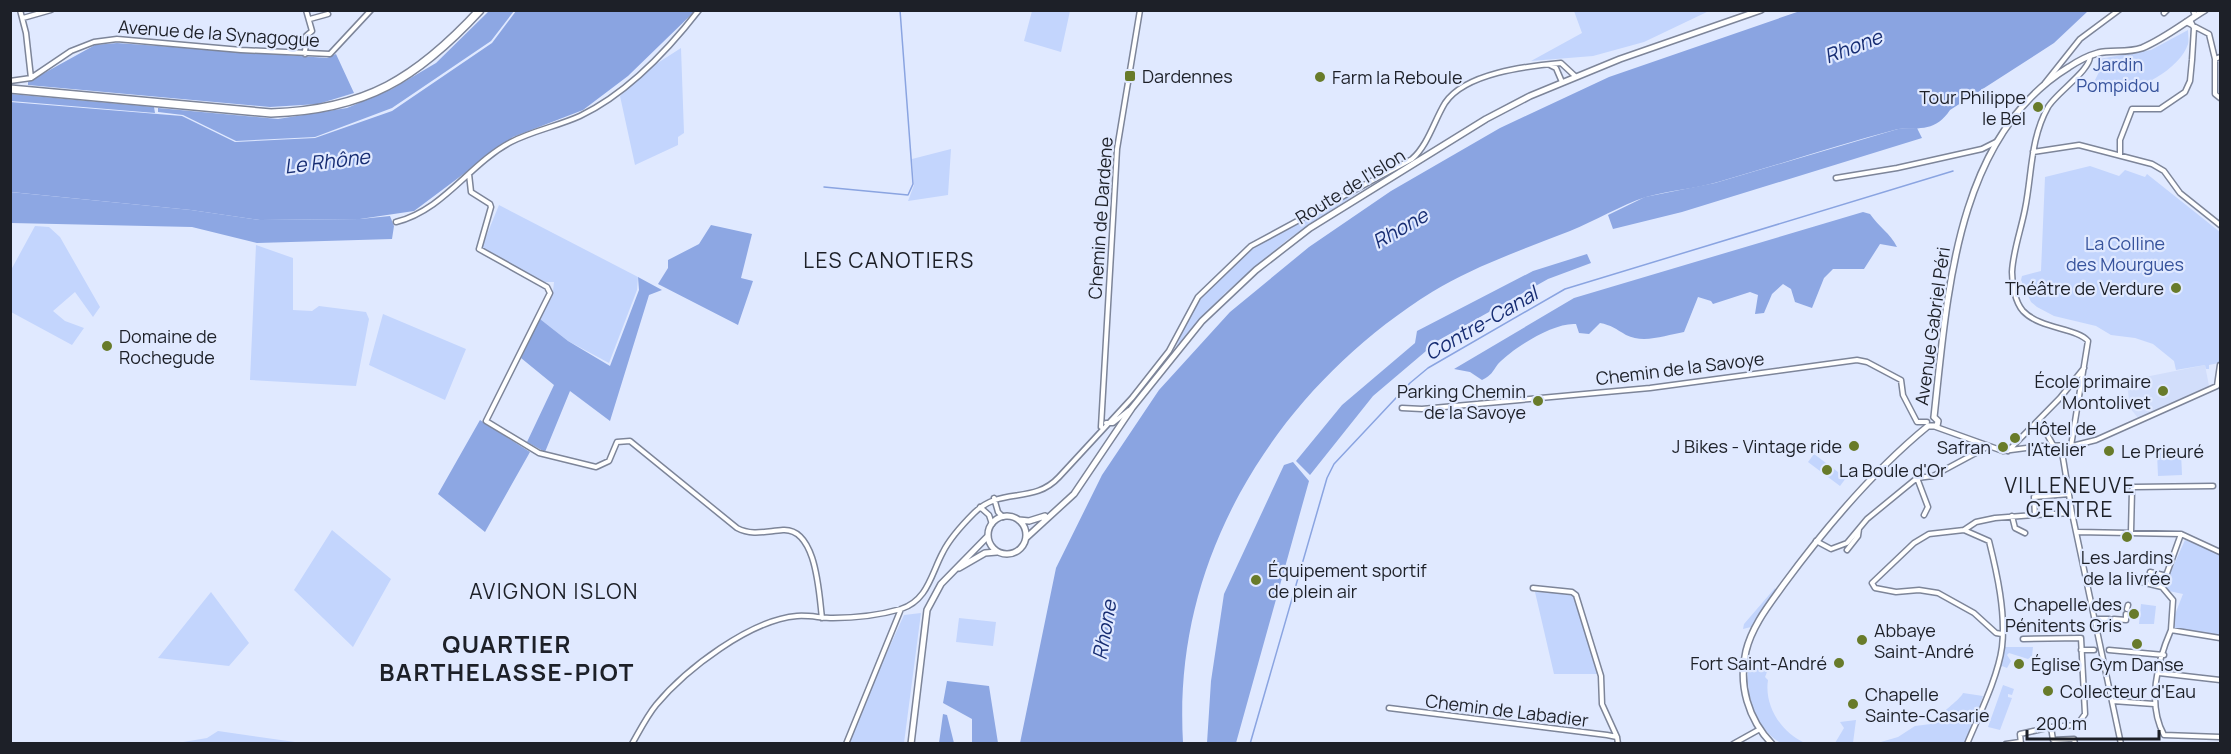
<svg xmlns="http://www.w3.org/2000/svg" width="2231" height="754" font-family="Manrope,sans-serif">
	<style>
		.built { fill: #d2defb }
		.green { fill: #c3d5fd }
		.forest { fill: #8da7e3 }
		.water { fill: #8aa4e1 }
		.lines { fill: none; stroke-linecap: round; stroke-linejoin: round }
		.stream { stroke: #8aa4e1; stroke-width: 1.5 }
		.street-casing { stroke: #7d8599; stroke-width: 7 }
		.secondary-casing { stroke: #7d8599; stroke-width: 8 }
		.highway-casing { stroke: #7d8599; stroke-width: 10 }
		.street { stroke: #fff; stroke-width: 4 }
		.secondary { stroke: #fff; stroke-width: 5 }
		.highway { stroke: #fff; stroke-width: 7 }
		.poi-dot { fill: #687b2a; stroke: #e0e9ff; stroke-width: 2 }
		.labels { text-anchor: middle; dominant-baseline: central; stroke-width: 4.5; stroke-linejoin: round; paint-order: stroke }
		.street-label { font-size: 18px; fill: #1d2028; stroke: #e0e9ff }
		.park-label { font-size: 18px; fill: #37539c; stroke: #e0e9ff }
		.poi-label { font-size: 18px; fill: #1d2028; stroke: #e0e9ff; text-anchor: start }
		.water-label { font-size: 20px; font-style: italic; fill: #172d73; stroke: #e0e9ff }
		.quarter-label { font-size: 21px; letter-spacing: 1.5px; fill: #1d2028; stroke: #e0e9ff }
		.district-label { font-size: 24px; font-weight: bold; letter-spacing: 1.5px; fill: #1d2028; stroke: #e0e9ff }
	</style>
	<rect width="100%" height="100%" fill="#e0e9ff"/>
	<path class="built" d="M2205,365L2209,386L2138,418L2130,408L2127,383L2130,380Z"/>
	<path class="green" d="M1032,11H1070L1061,52L1024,41Z
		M1574,11V10L1709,11L1644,42L1593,56L1531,61L1582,33Z
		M2188,30C2188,34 2189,40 2188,44C2180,71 2126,99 2100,92L2095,80L2099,72V59L2151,50Z
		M681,48L684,133L678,137V145L635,165L620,96L653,66Z
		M951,149L948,195L908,201L914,185L912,159Z
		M2090,166L2119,176L2125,170L2145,177L2147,174L2220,232L2219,363L2209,365V369H2206L2205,365L2176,370L2174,361L2153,344L2135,338L2111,335L2096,326L2054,316L2037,307L2031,302L2021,280L2022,276L2041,271L2045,177Z
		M1368,186L1287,240L1225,293L1176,347L1195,303L1244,252Z
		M499,205L638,277L637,290L609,363L568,341L540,319L553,291L554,282H545L481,249Z
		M35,226L49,227L60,237L100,307L93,317L75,292L53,311L65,321L84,328L72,345L11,312V270Z
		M256,245L293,258V310L312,311L319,306L366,312L369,319L356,386L250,380Z
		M383,314L466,349L445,400L369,365Z
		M2181,452L2182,475L2158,476L2157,453Z
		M1814,454L1846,478L1840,486L1808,462Z
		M332,530L391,579L353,647L294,590Z
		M2185,540L2220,554V635L2174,628V617L2183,594L2169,591L2164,587Z
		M1775,588L1776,592L1751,627L1743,629L1744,624Z
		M211,592L249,643L229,666L158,658Z
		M1535,592L1567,593L1575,598L1600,674H1554Z
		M2141,604L2156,606L2154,624H2139Z
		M921,613L904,743L848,744L852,729L904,615Z
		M959,618L996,622L993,646L956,642Z
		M2004,647H2033L2032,656L2028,659L2009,653L2007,655L2011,661L2007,668L2002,666L2000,669L1997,668Z
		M1749,661H1755L1757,668L1769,667L1765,677L1768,680C1764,706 1781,732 1805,743H1781C1754,728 1744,690 1749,661Z
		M2003,685L2014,689L2012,695L2008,694V697L2012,698L2000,730L1988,727Z
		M1963,693L1983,696L1968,741L1965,743L1874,744L1898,737L1915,726L1931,724C1939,714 1960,700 1963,693Z
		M1856,720L1853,743H1835L1844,728L1840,722Z
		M218,731L295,742L177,743L207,738Z"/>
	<path class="forest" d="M490,10L514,11L491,41L392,108L315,137L236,141L183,115L158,112V108L278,119L347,108L392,89L436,63Z
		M117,43L327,58L336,54L354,93L318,104L270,107L28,85V82L95,45Z
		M11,94L154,107L155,113L11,101Z
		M1917,128L1922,138L1682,212L1613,229L1608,215L1645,197L1715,183L1898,129Z
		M10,192L191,210L260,220L360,219L390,216L394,226L392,239L257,243L192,227L11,223Z
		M1863,212L1870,214C1879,227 1890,233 1897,247L1880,244L1864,269H1833L1824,278L1812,308L1795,302L1791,289L1783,284L1772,294L1764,313L1755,314L1758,295L1750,292L1713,304L1711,301L1698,297L1684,332C1666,335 1644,344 1626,335C1616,329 1611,325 1600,323L1589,334L1579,333L1576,324C1554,322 1513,348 1498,364C1492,372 1492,375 1482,380L1470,372L1454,369L1574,298Z
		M711,225L752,234L741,278L753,281L738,325L658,284L668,268V260L699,244Z
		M1587,254L1591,263L1548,279L1439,340L1373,396L1310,475L1296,461L1342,405L1415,343L1417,331L1533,271Z
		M638,277L662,290L649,295L610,421L570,391L545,452L527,442L554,385L521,358L540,319L568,341L610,366L639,290Z
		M480,420L530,452L485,532L438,494Z
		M1293,462L1309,481L1236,743H1207L1211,681L1224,594L1284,465Z
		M947,681L989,686L998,743H972V719L943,703Z
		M943,714L947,715L954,743H939Z"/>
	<path class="water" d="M516,11H695L628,76L583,110L513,137L414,211L360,219L260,220L191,210L11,192L10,102L182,116L235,142L315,138L392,111L492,43Z
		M1800,11H2088L2054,43L1950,110C1936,131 1921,128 1898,129C1837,145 1778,165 1718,182C1695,189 1670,190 1646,197C1621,205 1595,221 1570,231C1524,249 1475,266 1432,292C1352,342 1285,411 1240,493C1197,572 1178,654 1183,743H1020L1056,568L1102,475L1159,390L1230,312L1309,247L1391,191L1500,128L1609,77Z"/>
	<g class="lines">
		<path class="stream" d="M824,187L908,195L913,184L900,10
			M1250,744L1327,478L1334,464L1410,383L1428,368L1565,289L1953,171"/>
		<defs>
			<path id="street" d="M20,10L26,33L31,78
				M2193,10L2195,16
				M2164,13L2167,10
				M23,18L51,10
				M310,19L328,14
				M2186,22L2209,34L2215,59L2220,57
				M305,54L306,36L312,31L306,10
				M2215,59V94L2220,98
				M1550,65L1556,68L1562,82
				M10,81L31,78L71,51L94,42L117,39L241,50L330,54L371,10
				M2045,83L2080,39L2119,10
				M2033,152L2079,145L2152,164L2164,171L2180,193L2220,225
				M2120,155V140L2132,109H2160L2185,92L2190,81L2192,60L2194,28L2190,20
				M469,174L471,192L490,204L491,207L479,249L547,287L550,293L486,421L539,453L596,467L609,461L617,442L630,441L737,528C752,536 767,531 783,530C817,528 819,595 822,618
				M1836,178L1897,168L1982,149L1996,142
				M396,222C444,210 469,164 511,142C532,131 558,126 580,116C626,94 668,50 699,10
				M1402,408L1422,409L1650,388L1857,360L1867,362L1901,380L1903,395L1917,422H1927
				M2039,420L2053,445
				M1106,423H1113L1129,410
				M1101,427L1117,149L1140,10
				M1936,427L2003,451L2042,446L2076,445L2096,440L2217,386L2220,365
				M2061,446L2072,513L2121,744
				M2071,446L2088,341C2077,328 2040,329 2023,311C2015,302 2012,284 2012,272C2013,251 2021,230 2025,209C2032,175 2030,139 2048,107C2056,93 2091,70 2090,56
				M2008,451L2060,398L2084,368
				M1917,478L1928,507L1924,515
				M2069,494L2034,497L2035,515L2072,513
				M994,498L998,512L1003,517
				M980,507L989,515L992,524
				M2012,516L2015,528L2025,533
				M1964,530L1989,541C1997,573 2006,613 2002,647C1998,677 1979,715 1967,744
				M2078,532L2181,534L2220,552
				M2131,532L2132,490L2134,487L2213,486
				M1816,541L1831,549L1847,543L1867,519L1917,478L1933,476L1987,447
				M1847,550L1858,536L1859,529
				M2150,572L2167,576
				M2137,581L2162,587
				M2162,587L2181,534
				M2162,587L2173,600L2171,630
				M1533,588L1572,592L1576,595L1601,676L1602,704L1617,737
				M2127,609L2128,605
				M2096,619H2109
				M2114,619L2126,620V614
				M2002,634L1996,633L1974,613L1938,593L1919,590L1896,592L1875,588L1872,583L1914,543L1929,534L1964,530L1976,522L1995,518L2035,515
				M2220,638L2171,630C2157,662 2147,704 2164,735L2220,737
				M2081,650H2094
				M2109,650L2164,655
				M2159,673L2220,680
				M2113,701L2154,704
				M1389,708L1607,735L1617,737L1618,744
				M2051,727L2053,740L2074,739L2075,744
				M632,744C640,730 647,716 656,705C686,669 750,620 797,616C809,615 821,618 833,618C855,618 880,615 901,609C928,600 931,574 943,552C950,538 962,525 974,513C1001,486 1033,505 1059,477L1132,398L1169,351L1198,297L1251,246L1412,159C1428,145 1434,121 1445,103C1465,73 1527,66 1561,63L1575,76
				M846,744L901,609
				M1733,744L1760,729
				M2006,744L2020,742
				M2021,744L2020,734L2051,727L2077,725L2085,714L2081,638L2023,639"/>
			<path id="secondary" d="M1934,417C1947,298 1955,136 2069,67C2078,61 2087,56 2098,53C2112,50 2128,53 2142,48C2164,39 2185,22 2205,10
				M1928,426H1937L1938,421L1934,417
				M988 535a19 19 0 1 1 38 0a19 19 0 1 1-38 0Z
				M1019,520L1029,521L1045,516
				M1026,538L1074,494L1132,408L1202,321L1256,270L1310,228L1486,119L1530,96L1620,59L1761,10
				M959,568L985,553L997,552
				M911,744L927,610L941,584L988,536
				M1772,744C1748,719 1738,685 1746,651C1752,626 1769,605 1784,584C1826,527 1873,471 1928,426"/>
			<path id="highway" d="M10,89L271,113C366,110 417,78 480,10"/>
		</defs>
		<use href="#street" class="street-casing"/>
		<use href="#secondary" class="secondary-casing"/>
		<use href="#highway" class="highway-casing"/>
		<use href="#street" class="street"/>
		<use href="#secondary" class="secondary"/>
		<use href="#highway" class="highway"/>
	</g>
	<g class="poi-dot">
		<rect x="1124" y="70" width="12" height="12" rx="3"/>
		<circle cx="1320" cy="77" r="6"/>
		<circle cx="2038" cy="107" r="6"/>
		<circle cx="2176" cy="288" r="6"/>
		<circle cx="107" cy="346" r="6"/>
		<circle cx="2163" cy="391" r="6"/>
		<circle cx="1538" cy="401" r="6"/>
		<circle cx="2015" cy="438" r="6"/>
		<circle cx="1854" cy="446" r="6"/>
		<circle cx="2003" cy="447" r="6"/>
		<circle cx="2109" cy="451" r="6"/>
		<circle cx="1827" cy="470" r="6"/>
		<circle cx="2127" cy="537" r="6"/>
		<circle cx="1256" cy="580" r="6"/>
		<circle cx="2134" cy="614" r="6"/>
		<circle cx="1862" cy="640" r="6"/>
		<circle cx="2137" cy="644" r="6"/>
		<circle cx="1839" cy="663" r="6"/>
		<circle cx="2019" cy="664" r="6"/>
		<circle cx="2048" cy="691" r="6"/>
		<circle cx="1853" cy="704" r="6"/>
	</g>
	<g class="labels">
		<g class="street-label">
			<text transform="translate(219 33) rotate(4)">Avenue de la Synagogue</text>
			<text transform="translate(1350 186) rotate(-32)">Route de l'Islon</text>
			<text transform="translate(1100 218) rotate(-86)">Chemin de Dardene</text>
			<text transform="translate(1932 326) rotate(-82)">Avenue Gabriel Péri</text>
			<text transform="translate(1680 368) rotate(-7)">Chemin de la Savoye</text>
			<text transform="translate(1507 710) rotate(7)">Chemin de Labadier</text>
		</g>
		<g class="park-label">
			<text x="2118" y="64">Jardin<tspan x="2118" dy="21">Pompidou</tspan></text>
			<text x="2125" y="243">La Colline<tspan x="2125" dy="21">des Mourgues</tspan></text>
		</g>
		<g class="poi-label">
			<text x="1142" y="76">Dardennes</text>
			<text x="1332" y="77">Farm la Reboule</text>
			<text x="2026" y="97" text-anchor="end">Tour Philippe<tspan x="2026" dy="21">le Bel</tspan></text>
			<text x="2164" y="288" text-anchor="end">Théâtre de Verdure</text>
			<text x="119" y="336">Domaine de<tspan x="119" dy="21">Rochegude</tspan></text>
			<text x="2151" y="381" text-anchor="end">École primaire<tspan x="2151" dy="21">Montolivet</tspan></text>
			<text x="1526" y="391" text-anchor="end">Parking Chemin<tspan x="1526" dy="21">de la Savoye</tspan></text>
			<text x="2027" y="428">Hôtel de<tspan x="2027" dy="21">l'Atelier</tspan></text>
			<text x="1842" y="446" text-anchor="end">J Bikes - Vintage ride</text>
			<text x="1991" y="447" text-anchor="end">Safran</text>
			<text x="2121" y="451">Le Prieuré</text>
			<text x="1839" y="470">La Boule d'Or</text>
			<text x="2127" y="557" text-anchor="middle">Les Jardins<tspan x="2127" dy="21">de la livrée</tspan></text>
			<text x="1268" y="570">Équipement sportif<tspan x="1268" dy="21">de plein air</tspan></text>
			<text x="2122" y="604" text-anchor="end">Chapelle des<tspan x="2122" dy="21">Pénitents Gris</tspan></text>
			<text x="1874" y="630">Abbaye<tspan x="1874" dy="21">Saint-André</tspan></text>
			<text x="1827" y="663" text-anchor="end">Fort Saint-André</text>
			<text x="2031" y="664">Église</text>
			<text x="2137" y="664" text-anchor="middle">Gym Danse</text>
			<text x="2060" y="691">Collecteur d'Eau</text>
			<text x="1865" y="694">Chapelle<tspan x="1865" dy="21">Sainte-Casarie</tspan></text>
		</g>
		<g class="water-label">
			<text transform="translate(1853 46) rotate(-21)">Rhone</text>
			<text transform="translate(327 161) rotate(-7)">Le Rhône</text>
			<text transform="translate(1400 228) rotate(-30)">Rhone</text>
			<text transform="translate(1481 323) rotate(-30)">Contre-Canal</text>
			<text transform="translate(1104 630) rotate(-80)">Rhone</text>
		</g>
		<g class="quarter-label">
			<text x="889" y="260">LES CANOTIERS</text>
			<text x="2070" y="485">VILLENEUVE<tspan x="2070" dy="24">CENTRE</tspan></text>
			<text x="554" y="591">AVIGNON ISLON</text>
		</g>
		<g class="district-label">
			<text x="507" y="643">QUARTIER<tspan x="507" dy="28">BARTHELASSE-PIOT</tspan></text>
		</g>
	</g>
	<rect width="2231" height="754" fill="none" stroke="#1d2028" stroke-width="24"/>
	<path d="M2027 730v9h132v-9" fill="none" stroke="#1d2028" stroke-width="3"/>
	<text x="2036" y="730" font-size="18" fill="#1d2028" stroke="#e0e9ff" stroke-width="4.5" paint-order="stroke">200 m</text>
</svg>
